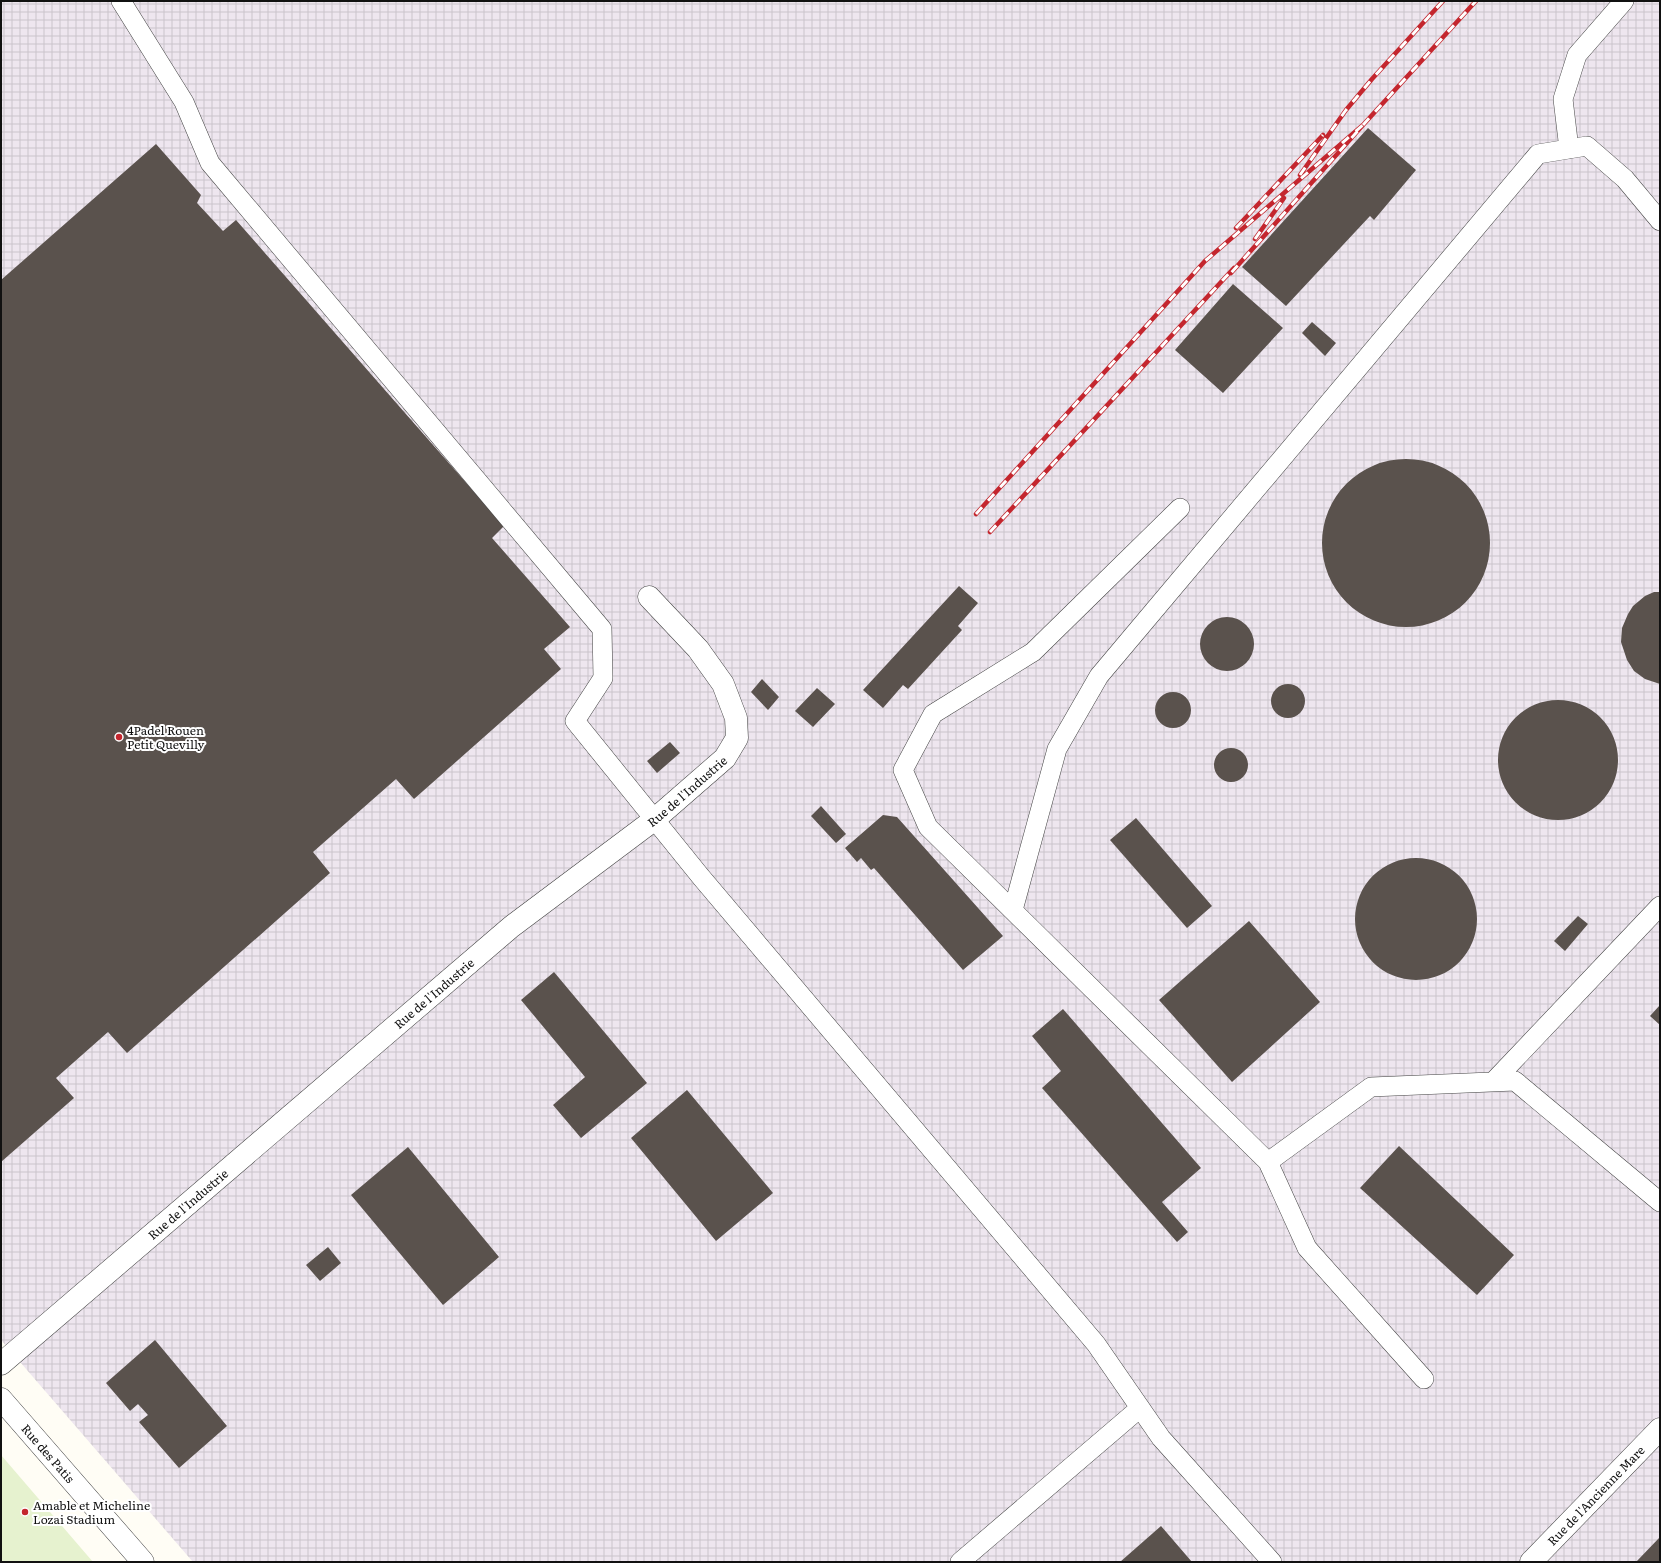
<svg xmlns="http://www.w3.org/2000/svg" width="1661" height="1563" font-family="Literata,serif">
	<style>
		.industrial { fill: url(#industrial-grid) }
		.pitch { fill: #e6f2cf }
		.building { fill: #5a524d }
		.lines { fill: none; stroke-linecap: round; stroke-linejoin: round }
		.lane-casing { stroke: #444; stroke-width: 20 }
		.street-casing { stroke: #444; stroke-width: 23 }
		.lane { stroke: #fff; stroke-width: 19 }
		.street { stroke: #fff; stroke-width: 22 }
		.rail-casing { stroke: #c4262e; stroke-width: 4.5 }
		.rail { stroke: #fff; stroke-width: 3; stroke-dasharray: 9; stroke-linecap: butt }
		.poi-dot { fill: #c4262e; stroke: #fff; stroke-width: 1.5 }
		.labels { text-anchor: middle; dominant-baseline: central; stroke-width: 4; stroke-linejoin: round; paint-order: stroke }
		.poi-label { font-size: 12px; fill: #111; stroke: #fff; text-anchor: start }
		.street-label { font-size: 12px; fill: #111; stroke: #fff }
	</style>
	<defs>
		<pattern id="industrial-grid" width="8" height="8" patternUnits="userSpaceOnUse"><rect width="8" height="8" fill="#eee6ef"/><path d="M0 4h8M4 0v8" fill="none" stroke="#cbc4cc"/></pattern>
	</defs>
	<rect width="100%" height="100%" fill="#fffdf5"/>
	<path class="industrial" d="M1,1H1660V1562H193L1,1340Z"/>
	<path class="pitch" d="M1,1455L7,1462L93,1562H1Z"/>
	<path class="building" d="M1368,128L1416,170L1374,220L1370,216L1286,306L1242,267Z
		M156,144L201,195L197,203L223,231L236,220L504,526L492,538L570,627L544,649L561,669L414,799L396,779L313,852L330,873L127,1053L108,1032L56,1078L74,1098L1,1162V280Z
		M1233,284L1283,328L1223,393L1175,350Z
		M1312,322L1336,343L1325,356L1302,333Z
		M1322 543a84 84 0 1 1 168 0a84 84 0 1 1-168 0Z
		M959,586L978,603L958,626L962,630L908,689L903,685L883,708L863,690Z
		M1654,592H1660V684L1645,679L1634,671L1627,660L1621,642L1622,628L1628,614L1633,606L1645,596Z
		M1200 644a27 27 0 1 1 54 0a27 27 0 1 1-54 0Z
		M762,679L779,697L768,710L751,692Z
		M1271 701a17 17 0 1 1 34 0a17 17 0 1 1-34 0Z
		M817,688L835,704L813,727L795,711Z
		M1155 710a18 18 0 1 1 36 0a18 18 0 1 1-36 0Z
		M1498 760a60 60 0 1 1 120 0a60 60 0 1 1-120 0Z
		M670,742L680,753L657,773L647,761Z
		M1214 765a17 17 0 1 1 34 0a17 17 0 1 1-34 0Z
		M821,806L846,834L836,843L811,816Z
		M883,815L897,817L1003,936L963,970L874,868L871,870L861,858L857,862L845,848Z
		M1136,818L1212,906L1187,928L1110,840Z
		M1355 919a61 61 0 1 1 122 0a61 61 0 1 1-122 0Z
		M1578,916L1588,924L1565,951L1554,941Z
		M1249,921L1320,1002L1232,1082L1159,1000Z
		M554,972L647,1083L581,1138L553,1105L585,1077L521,1000Z
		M1660,1005V1025L1650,1016Z
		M1063,1009L1201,1168L1162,1202L1188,1232L1177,1242L1042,1088L1061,1071L1032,1036Z
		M687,1090L773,1193L716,1241L631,1138Z
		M1399,1146L1514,1255L1477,1295L1360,1188Z
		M408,1147L499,1257L443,1305L351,1195Z
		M328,1247L341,1263L320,1281L306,1265Z
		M155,1340L227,1426L179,1468L139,1422L148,1415L138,1404L130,1411L106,1383Z
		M1161,1526L1192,1562H1120Z
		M1660,1537V1562H1636Z"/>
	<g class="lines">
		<defs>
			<path id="lane" d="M121,1L184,102L210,163L602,629L603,678L575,721L701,877L1096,1344L1161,1438L1272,1562
				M1569,149L1563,99L1577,55L1624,1
				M1180,508L1033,652L933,714L903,770L928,827L1268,1162
				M1013,910L1057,749L1099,676L1538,154L1587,146L1625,179L1660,221
				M1493,1082L1660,906
				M1424,1379L1307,1248L1268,1162L1371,1087L1515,1081L1660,1202
				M960,1562L1140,1408"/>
			<g id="street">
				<path id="s1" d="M1,1364L511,927L655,819L725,758L737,738L736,718L723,684L698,649L649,597"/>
				<path id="s2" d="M1,1399L143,1562"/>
				<path id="s3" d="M1531,1562L1660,1429"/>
			</g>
		</defs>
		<use href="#lane" class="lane-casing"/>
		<use href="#street" class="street-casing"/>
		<use href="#lane" class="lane"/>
		<use href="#street" class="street"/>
		<defs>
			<path id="rail" d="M1363,125L1476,1
				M1300,175L1346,110L1372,79L1443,1
				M1236,228L1323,135
				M1255,239L1284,198
				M976,514L1205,261L1363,125L1231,273
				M990,532L1234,268"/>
		</defs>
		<use href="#rail" class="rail-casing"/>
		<use href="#rail" class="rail"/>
	</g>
	<g class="poi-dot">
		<circle cx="119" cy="737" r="4"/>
		<circle cx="25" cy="1512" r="4"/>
	</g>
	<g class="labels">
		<g class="poi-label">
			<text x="127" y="730">4Padel Rouen<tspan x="127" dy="14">Petit Quevilly</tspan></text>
			<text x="33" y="1505">Amable et Micheline<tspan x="33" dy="14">Lozai Stadium</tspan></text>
		</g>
		<g class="street-label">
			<text stroke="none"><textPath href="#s1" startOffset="894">Rue de l'Industrie</textPath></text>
			<text stroke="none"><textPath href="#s1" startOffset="570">Rue de l'Industrie</textPath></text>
			<text stroke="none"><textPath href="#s1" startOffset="246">Rue de l'Industrie</textPath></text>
			<text stroke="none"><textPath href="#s2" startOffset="72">Rue des Patis</textPath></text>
			<text stroke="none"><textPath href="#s3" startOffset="93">Rue de l'Ancienne Mare</textPath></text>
		</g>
	</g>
	<rect width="1661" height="1563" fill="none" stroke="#111111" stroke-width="4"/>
</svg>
